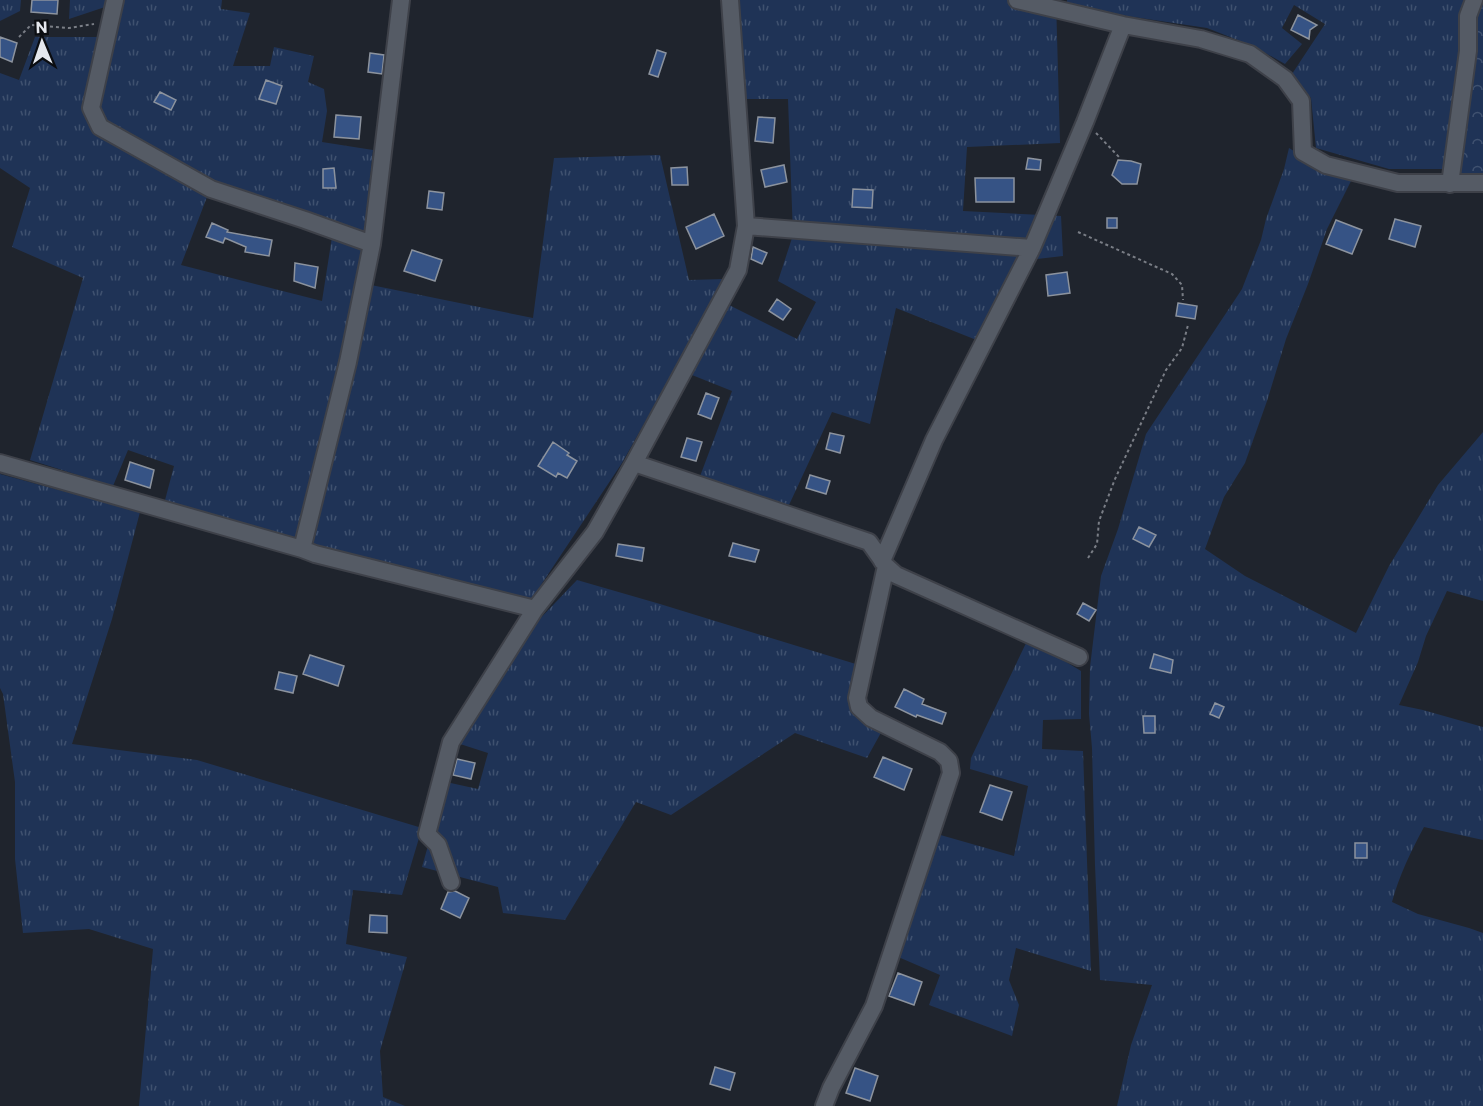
<svg xmlns="http://www.w3.org/2000/svg" width="1483" height="1106" font-family="Commissioner,sans-serif">
	<style>
		.grass { fill: url(#grass-tufts) }
		.forest { fill: url(#forest-crowns) }
		.building { fill: #365385; stroke: #8c939e; stroke-width: 1.5 }
		.lines { fill: none; stroke-linecap: round; stroke-linejoin: round }
		.minor-casing { stroke: #3e4149; stroke-width: 20 }
		.path { stroke: #7a7e86; stroke-width: 2; stroke-dasharray: 3 3; stroke-linecap: butt }
		.minor { stroke: #555b65; stroke-width: 16 }
	</style>
	<defs>
		<pattern id="grass-tufts" width="24" height="20" patternUnits="userSpaceOnUse" patternTransform="scale(1.5)"><rect width="24" height="20" fill="#1f3356"/><path d="M3 7l-1-3M5 7V3M7 7l1-3M15 17l-1-3M17 17v-4M19 17l1-3" fill="none" stroke="#3f516f"/></pattern>
		<pattern id="forest-crowns" width="20" height="18" patternUnits="userSpaceOnUse" patternTransform="scale(1.5)"><rect width="20" height="18" fill="#1f3356"/><path d="M2 6a3 3 0 1 1 6 0M12 15a3 3 0 1 1 6 0" fill="none" stroke="#3f516f"/></pattern>
	</defs>
	<rect width="100%" height="100%" fill="#1f242d"/>
	<path class="grass" d="M0,0H21L20,11L0,21Z
		M70,0H106L105,7L69,19Z
		M122,0H222L221,9L250,13L233,66H270L274,47L314,56L308,82L324,89L327,111L322,142L373,150L364,233L217,183L107,123L98,103Z
		M738,0H1056L1060,143L967,147L963,211L1061,216L1063,256L1037,259L1021,258L979,341L896,308L870,424L832,412L789,505L699,479L732,391L687,373L725,303L797,339L816,302L778,281L793,235L788,99H742Z
		M1067,0H1468L1463,48L1447,169H1389L1316,148L1311,98L1292,74L1325,24L1294,5L1282,28L1302,44L1285,64L1253,46L1207,28L1127,16L1067,2Z
		M35,37H102L86,107L95,134L207,197L181,265L322,301L332,237L366,248L298,542L164,504L174,466L128,450L113,486L30,460L83,278L12,247L30,188L0,168V73L19,80Z
		M1289,148L1315,164L1353,177L1327,229L1308,284L1286,339L1267,401L1245,463L1224,497L1205,549L1245,576L1356,633L1389,566L1438,485L1483,432V601L1447,591L1426,636L1418,662L1399,705L1423,710L1483,727V840L1424,827C1411,851 1399,876 1392,902L1418,914L1469,928L1483,933V1106H1117L1131,1045L1152,985L1100,980L1095,865L1092,748L1089,714L1090,667L1101,576L1118,529L1146,434L1242,289L1261,240L1266,219L1284,169Z
		M660,155L689,280L725,279L622,463L531,600L313,545L371,285L533,318L554,158Z
		M0,474L140,512L112,619L72,744L197,760L422,828L402,895L353,890L346,944L407,957L380,1051L383,1097L405,1106H139L153,949L89,929L23,933L15,859V782L3,694L0,688Z
		M577,580L660,604L859,665L853,697L883,729L867,758L795,733L671,815L636,802L565,920L503,913L498,887L422,867L446,782L478,789L488,753L457,743L531,628Z
		M1028,639L1081,671V719L1043,720L1042,749L1083,751L1091,971L1016,948L1009,980L1019,1005L1012,1036L929,1005L940,975L896,956L937,834L1014,856L1028,786L970,769L971,758Z"/>
	<path class="forest" d="M1481,0H1483V174L1455,175L1463,145L1476,16Z"/>
	<path class="building" d="M32,0H58L57,14L31,12Z
		M1298,15L1317,25L1310,30L1309,39L1291,30Z
		M0,37L17,43L12,62L0,57Z
		M657,50L666,53L658,77L649,74Z
		M370,53L384,55L382,74L368,72Z
		M266,80L282,86L276,104L259,99Z
		M160,92L176,100L171,110L154,102Z
		M336,115L361,117L359,139L334,137Z
		M758,117L775,118L773,143L755,141Z
		M1028,158L1041,160L1040,170L1026,169Z
		M1118,160L1131,161L1141,164L1137,184H1122L1112,175Z
		M784,165L787,182L765,187L761,170Z
		M687,167L688,185H672L671,168Z
		M334,168L336,188H323V169Z
		M975,178H1014V202H976Z
		M853,189L873,190L872,208L852,207Z
		M429,191L444,193L442,210L427,208Z
		M714,214L724,236L696,249L686,227Z
		M1107,218H1117V228H1107Z
		M1395,219L1421,226L1415,247L1389,239Z
		M1336,220L1362,230L1352,254L1326,244Z
		M212,223L228,230L227,232L272,240L269,256L245,252L246,247L225,238L223,243L206,237Z
		M753,247L767,253L762,264L751,259Z
		M412,250L442,260L435,281L404,271Z
		M295,263L318,267L315,288L294,281Z
		M1067,272L1070,293L1048,296L1046,275Z
		M777,299L791,309L783,320L769,311Z
		M1178,303L1197,306L1195,319L1176,316Z
		M706,393L719,398L711,419L698,414Z
		M830,433L844,436L840,453L826,449Z
		M687,438L702,442L696,461L681,457Z
		M553,442L569,453L567,455L577,461L567,478L558,473L556,477L538,466Z
		M130,462L154,470L150,488L125,480Z
		M810,475L830,481L826,494L806,488Z
		M1139,527L1156,535L1149,547L1133,539Z
		M733,543L759,550L755,562L729,556Z
		M618,544L644,548L642,561L616,556Z
		M1083,603L1096,610L1089,621L1077,614Z
		M1154,654L1173,660L1171,673L1150,668Z
		M310,655L344,666L338,686L303,674Z
		M279,672L297,676L293,693L275,689Z
		M904,689L924,699L922,704L946,713L942,724L917,715L916,717L895,707Z
		M1215,703L1224,707L1219,718L1210,714Z
		M1143,716H1155V733H1144Z
		M883,757L912,769L904,790L874,777Z
		M457,759L475,763L471,779L453,775Z
		M990,785L1012,792L1002,820L980,812Z
		M1355,843H1367V858H1355Z
		M455,891L469,898L460,918L441,909L448,892Z
		M370,915L387,916V933L369,932Z
		M898,973L922,982L914,1005L889,996Z
		M715,1067L735,1073L730,1090L710,1084Z
		M855,1068L878,1076L870,1101L846,1093Z"/>
	<g class="lines">
		<defs>
			<path id="minor" d="M115,0L91,108L100,127L211,189L305,220L372,244
				M1017,0L1123,25L1201,39L1250,54L1285,79L1301,101L1303,152L1326,165L1398,183H1483
				M1450,184L1468,51V16L1474,0
				M746,226L1032,248
				M0,463L302,549L315,554L535,609
				M634,463L869,542L886,566L857,698L859,707L871,718L940,752L949,761L951,773L874,1006L831,1088L824,1106
				M302,549L348,362L372,244L401,0
				M882,561L934,440L1032,248L1085,122L1123,25
				M886,566L896,575L1079,657
				M451,882L438,845L427,834L451,742L535,609L595,532L634,463L738,270L746,226L730,0"/>
		</defs>
		<use href="#minor" class="minor-casing"/>
		<path class="path" d="M19,37L31,25L69,28L94,24
			M1096,133L1119,157
			M1078,232L1172,274L1182,285L1183,300
			M1088,558L1097,544L1099,521L1115,479L1166,370L1182,348L1188,325"/>
		<use href="#minor" class="minor"/>
	</g>
	<g transform="translate(42 42) rotate(358)" stroke="#0b0d11" stroke-width="4.5" paint-order="stroke">
	<path d="M0-4.5L10 22L0 15L-10 22Z" fill="#e4e7ed"/>
	<text y="-9" font-size="16" font-weight="bold" text-anchor="middle" fill="#e4e7ed">N</text>
	</g>
</svg>
